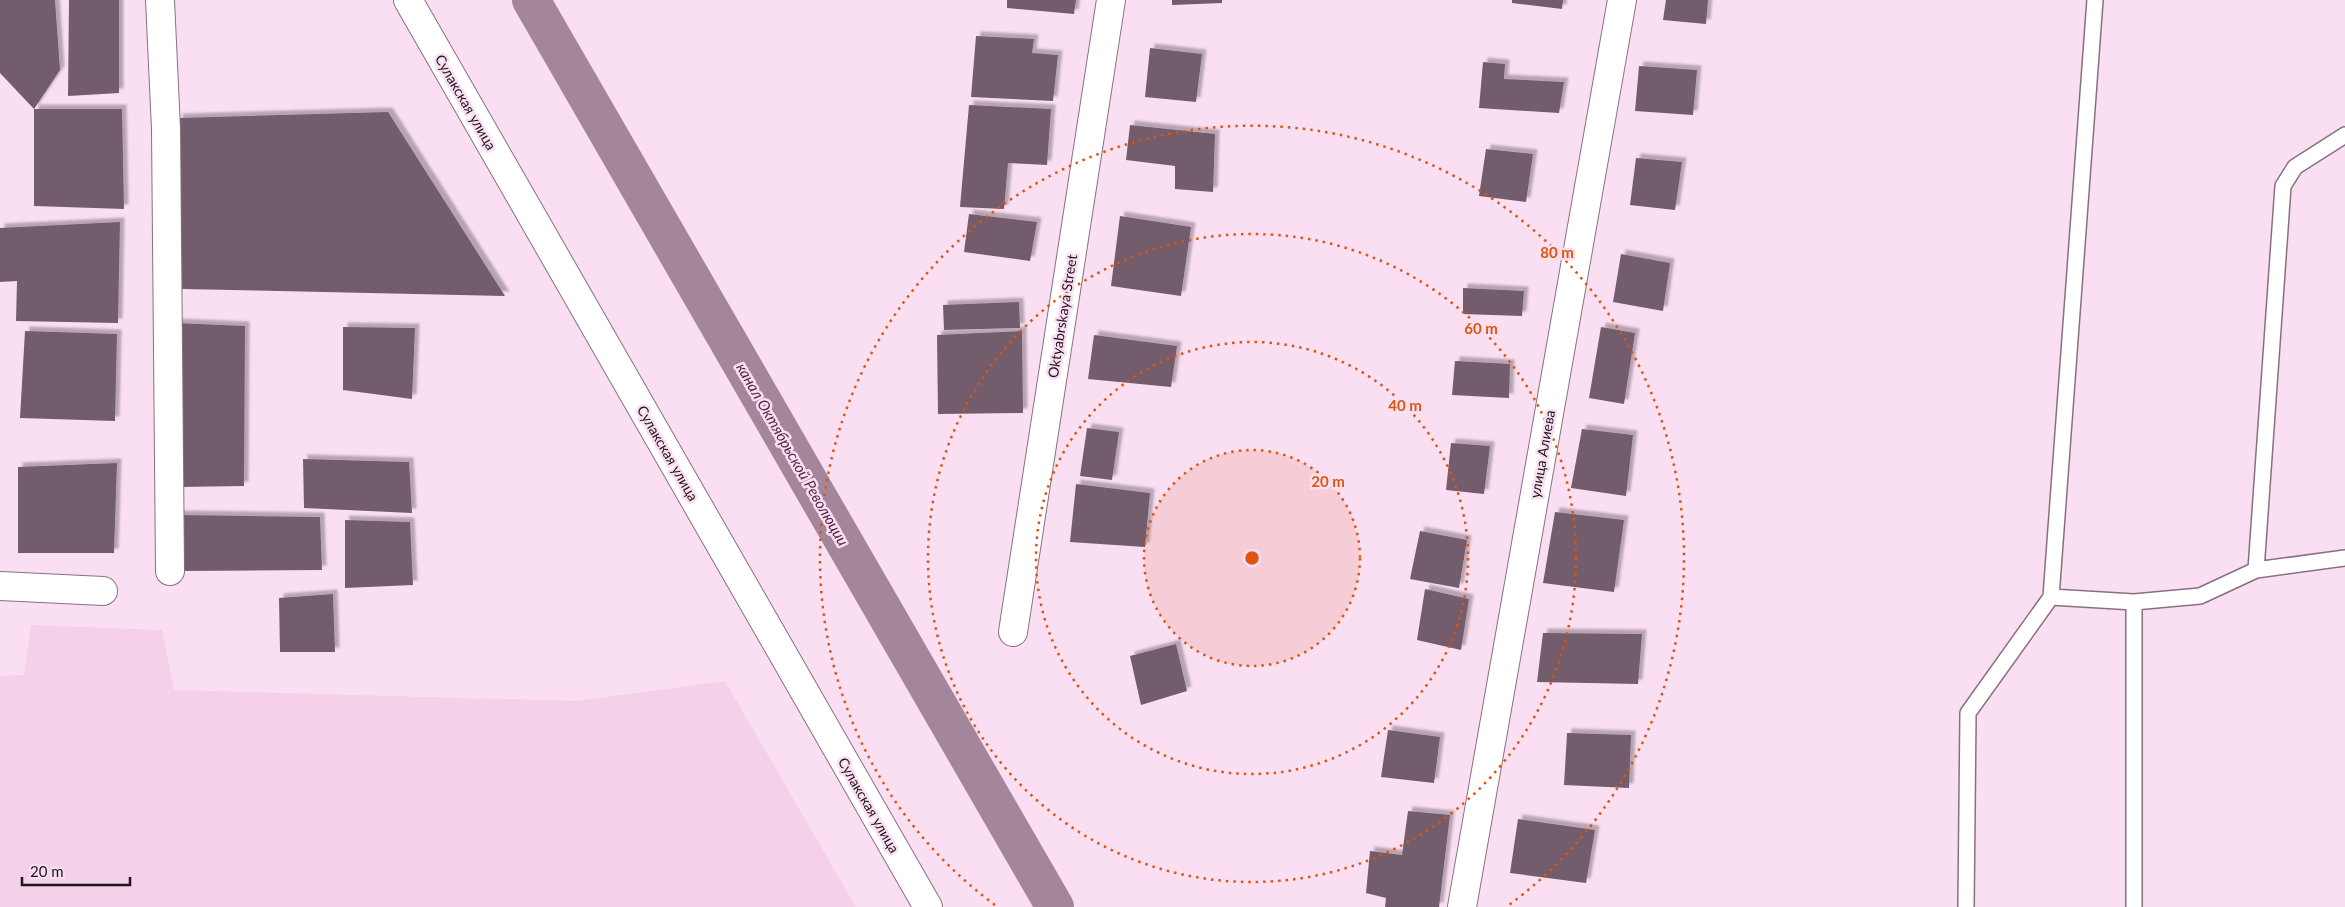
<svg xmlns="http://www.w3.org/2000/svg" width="2345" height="907" font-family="Lato,sans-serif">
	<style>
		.built { fill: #f4d1e9 }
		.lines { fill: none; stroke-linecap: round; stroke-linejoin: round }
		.canal { stroke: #a4869b; stroke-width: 38 }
		.building { fill: #735c6c; filter: url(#shadow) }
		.lane-casing { stroke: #897081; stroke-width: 18 }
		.street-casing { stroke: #897081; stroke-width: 30 }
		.lane { stroke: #fff; stroke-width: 15 }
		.street { stroke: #fff; stroke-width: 28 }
		.ring { fill: none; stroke: #de560d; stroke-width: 2.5; stroke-dasharray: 2.5 5 }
		.labels { text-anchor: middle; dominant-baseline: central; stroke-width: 5; stroke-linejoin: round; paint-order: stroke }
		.street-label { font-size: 14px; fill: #1e141b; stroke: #fadff2 }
		.water-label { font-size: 15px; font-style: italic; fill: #4f2645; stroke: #fadff2 }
		.centre { fill: #de560d; stroke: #fadff2; stroke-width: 2.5 }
		.ring-label { font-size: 15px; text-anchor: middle; font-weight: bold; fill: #de560d; stroke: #fadff2; stroke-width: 5; stroke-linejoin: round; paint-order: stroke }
	</style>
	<defs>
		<filter id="shadow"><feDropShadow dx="4.5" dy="-4.5" stdDeviation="1" flood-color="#0004"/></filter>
	</defs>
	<rect width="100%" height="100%" fill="#fadff2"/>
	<path class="built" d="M31,625L162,630L174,690L577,701L725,681L856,907H0V676L24,675Z"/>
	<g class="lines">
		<path class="canal" d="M531,0L1055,907"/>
	</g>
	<path class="building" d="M0,0H55L60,70L34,109L0,73Z
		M69,0H119V93L68,96Z
		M1007,0H1076L1074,14L1007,8Z
		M1172,0H1222V3L1172,5Z
		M1512,0H1563L1562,9L1512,3Z
		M1666,0H1708L1706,24L1663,20Z
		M976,36L1034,39L1032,53L1058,55L1053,101L971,97Z
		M1150,48L1202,54L1196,102L1145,97Z
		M1483,62L1505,64L1504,79L1564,82L1559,113L1479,108Z
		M1639,66L1697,70L1693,115L1635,111Z
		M969,105L1051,109L1047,165L1008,163L1004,209L960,207Z
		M34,109H122L124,209L34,206Z
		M388,112L505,296L182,289L178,118Z
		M1130,125L1215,134L1213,192L1175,189V166L1126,160Z
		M1486,149L1533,154L1526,202L1479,196Z
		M1636,158L1682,162L1675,210L1630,205Z
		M969,214L1037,222L1030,261L964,252Z
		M1120,216L1191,227L1181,296L1111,286Z
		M120,222L118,323L16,321L17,281L0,282V228Z
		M1621,254L1670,263L1663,311L1613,302Z
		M1463,288L1524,291L1522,316L1463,314Z
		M1019,302L1020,328L944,330L943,305Z
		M175,323L245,326L244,486L178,487Z
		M343,327L415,328L412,399L343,390Z
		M1601,327L1635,333L1624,404L1589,398Z
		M25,331L117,334L115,421L20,418Z
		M1022,331L1023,413L938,414L937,335Z
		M1094,335L1177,346L1171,387L1088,379Z
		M1455,361L1510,364L1509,398L1452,395Z
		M1087,428L1119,432L1112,480L1080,476Z
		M1582,429L1633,435L1626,496L1571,488Z
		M1451,443L1490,446L1484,494L1446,490Z
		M303,459L409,462L412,513L304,508Z
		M117,463L114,553H18V467Z
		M1076,484L1150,493L1145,547L1070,542Z
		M1555,512L1624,520L1614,592L1543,583Z
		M178,515L320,517L322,570L178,571Z
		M345,520L410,522L413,585L345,588Z
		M1420,531L1467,540L1459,588L1410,579Z
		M1425,589L1469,599L1461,650L1417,640Z
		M333,594L335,652H280L279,598Z
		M1543,633L1642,634L1638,684L1537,682Z
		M1176,644L1187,691L1141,705L1130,656Z
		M1388,730L1440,737L1434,783L1381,777Z
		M1567,733L1631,735L1629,788L1564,785Z
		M1408,811L1450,815L1439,907H1385L1386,898L1366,893L1370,851L1402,855Z
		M1518,819L1595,830L1586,883L1510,873Z"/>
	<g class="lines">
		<defs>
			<path id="lane" d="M2256,570L2283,186L2295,167L2345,135
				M2051,597L2134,602L2200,596L2256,570L2345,558
				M1966,907L1968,713L2051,597L2095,0
				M2134,907V602"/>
			<path id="street" d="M160,0L166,129L170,571
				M408,0L928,907
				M0,586L103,591
				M1013,632L1111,0
				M1462,907L1622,0"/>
		</defs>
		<use href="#lane" class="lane-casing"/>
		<use href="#street" class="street-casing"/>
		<use href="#lane" class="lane"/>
		<use href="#street" class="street"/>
	</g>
	<circle cx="1252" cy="558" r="108" fill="#de560d" fill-opacity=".12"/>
	<g class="ring">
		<circle cx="1252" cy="558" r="108"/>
		<circle cx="1252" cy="558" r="216"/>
		<circle cx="1252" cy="558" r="324"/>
		<path d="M995 905A432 432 0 1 1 1509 905"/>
	</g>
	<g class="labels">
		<g class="street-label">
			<text transform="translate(466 102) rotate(60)">Сулакская улица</text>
			<text transform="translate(1062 316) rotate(-81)">Oktyabrskaya Street</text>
			<text transform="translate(668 453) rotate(60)">Сулакская улица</text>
			<text transform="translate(1542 454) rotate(-80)">улица Алиева</text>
			<text transform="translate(869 805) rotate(60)">Сулакская улица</text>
		</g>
		<g class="water-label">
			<text transform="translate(793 454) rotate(60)">канал Октябрьской Революции</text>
		</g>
	</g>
	<circle cx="1252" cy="558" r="8" class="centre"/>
	<g class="ring-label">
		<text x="1557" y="258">80 m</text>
		<text x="1481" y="334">60 m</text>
		<text x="1405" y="411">40 m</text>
		<text x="1328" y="487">20 m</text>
	</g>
	<path d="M22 877v8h108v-8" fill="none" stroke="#1e141b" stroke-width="2.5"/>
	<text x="30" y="877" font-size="15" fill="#1e141b" stroke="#fadff2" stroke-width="4" paint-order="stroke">20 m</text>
</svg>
